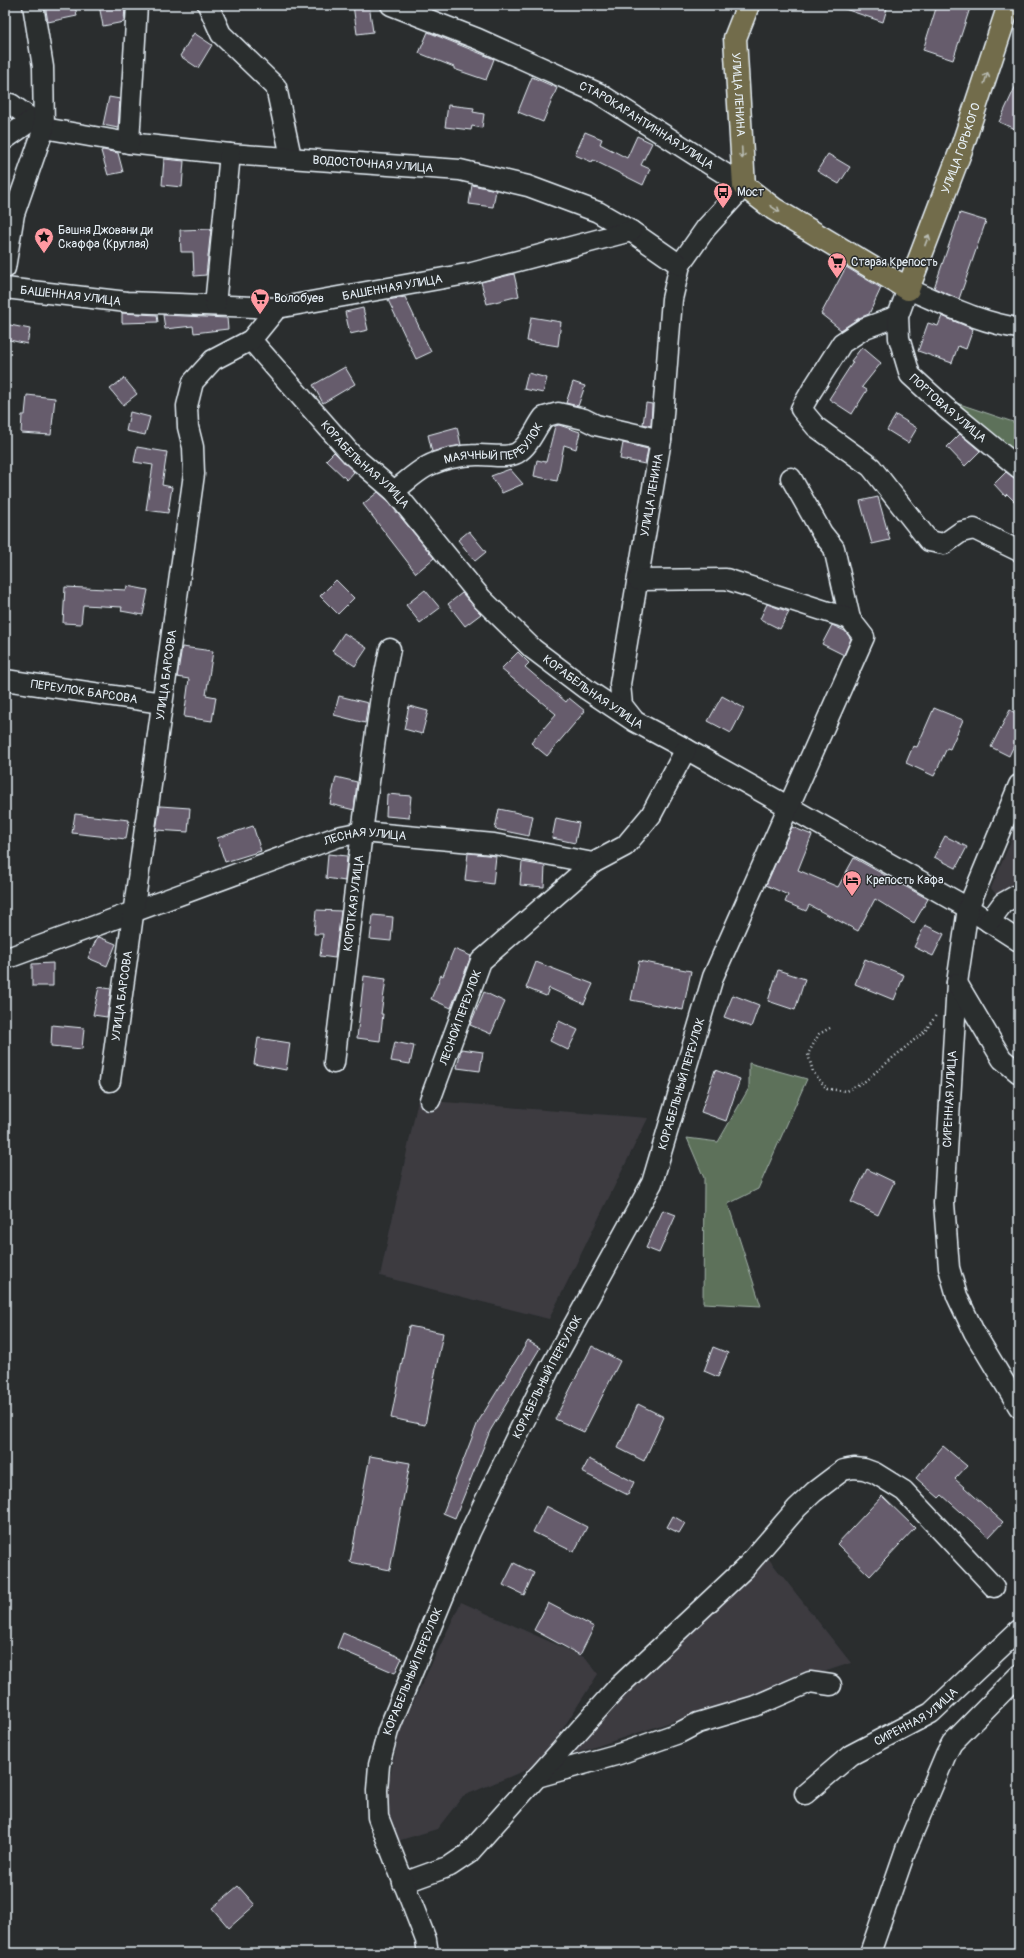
<svg xmlns="http://www.w3.org/2000/svg" width="1024" height="1958" font-family="Pangolin,sans-serif">
	<style>
		.built { fill: #3c3b41 }
		.green { fill: #5d715a; stroke: #a2b1a9 }
		.building { fill: #665c6c; stroke: #e8f1f8 }
		.lines { fill: none; stroke-linecap: round; stroke-linejoin: round }
		.minor-casing { stroke: #e8f1f8; stroke-width: 23 }
		.major-casing { stroke: #e8f1f8; stroke-width: 25 }
		.path { stroke: #e8f1f8; stroke-width: 2.5; stroke-dasharray: 1 3; stroke-linecap: butt }
		.minor { stroke: #2a2d2e; stroke-width: 20 }
		.major { stroke: #726c4b; stroke-width: 22 }
		.oneway { stroke: #b9bcb3 }
		.labels { text-anchor: middle; dominant-baseline: central; stroke-width: 3; stroke-linejoin: round; paint-order: stroke }
		.street-label { font-size: 12px; fill: #e8f1f8; stroke: #2a2d2e }
		.poi-label { font-size: 12px; fill: #e8f1f8; stroke: #2a2d2e; text-anchor: start }
	</style>
	<rect width="100%" height="100%" fill="#2a2d2e"/>
	<filter id="ink" filterUnits="userSpaceOnUse"><feTurbulence type="fractalNoise" baseFrequency=".025" numOctaves="2"/><feDisplacementMap in="SourceGraphic" scale="8" xChannelSelector="R" yChannelSelector="G"/><feConvolveMatrix kernelMatrix="1 2 1 2 8 2 1 2 1" color-interpolation-filters="sRGB"/></filter>
	<g filter="url(#ink)">
		<path class="built" d="M1019,822V917L1003,903L991,888Z
			M418,1100L648,1118L549,1319L380,1276Z
			M768,1558L851,1663L564,1757L626,1688Z
			M461,1602L586,1658L598,1674L540,1764L463,1796L437,1829L394,1842L386,1818L385,1799L400,1730Z"/>
		<path class="green" d="M933,395L1019,424V452Z
			M749,1063L807,1079L758,1189L728,1204L761,1306L703,1303L704,1178L687,1138L718,1142L749,1088Z"/>
		<path class="building" d="M45,5H75L77,16L48,22Z
			M99,5H125L124,22L103,26Z
			M353,5H369L373,32L357,34Z
			M839,5H888L883,22L839,7Z
			M937,5H971L953,60L923,50Z
			M428,32L494,59L486,80L454,69V67L419,53Z
			M194,33L212,45L198,68L180,56Z
			M532,77L557,88L543,122L518,112Z
			M1019,79V131L999,122Z
			M109,97L120,99L118,128L103,125Z
			M448,105L474,108L473,112L484,114L482,128L472,126L471,130L445,127Z
			M585,132L602,139L600,144L627,158L637,136L652,143L641,165L650,169L643,185L593,160L592,162L575,155Z
			M103,150L118,153L123,172L108,175L101,151Z
			M828,154L850,167L839,184L817,171Z
			M164,159L184,161L182,187L162,185Z
			M472,185L496,190L493,207L469,204Z
			M960,213L986,221L959,299L934,288Z
			M211,229L206,275L194,276L193,252H181L180,230Z
			M846,267L881,288L869,314L859,318L841,330L821,314Z
			M514,274L519,296L487,304L481,282Z
			M405,297L431,352L416,359L388,300Z
			M363,308L368,330L350,334L345,312Z
			M122,313L157,315L158,322L122,323Z
			M163,315L227,318L228,329L194,333L193,326L165,329Z
			M942,316L973,329L966,349L958,346L952,363L918,351L928,323L938,326Z
			M531,317L561,322L558,346L527,341Z
			M5,324L30,329L27,344L5,339Z
			M862,347L881,363L862,387L867,390L852,414L829,399L853,362L851,361Z
			M345,367L355,384L323,403L313,385Z
			M528,373L547,378L543,393L524,389Z
			M124,378L137,394L123,405L110,389Z
			M573,382L585,386L578,406L566,403Z
			M27,395L55,398L51,435L21,433L22,415H25Z
			M646,403L652,404L651,426L643,424Z
			M130,412L150,417L145,435L126,431Z
			M896,415L917,428L908,443L887,430Z
			M559,425L580,432L576,449L564,445L557,481L534,476L537,460L546,462L555,426Z
			M457,427L461,445L432,452L428,435Z
			M960,434L980,451L965,466L947,447Z
			M623,443L648,449L645,464L620,459Z
			M137,447L167,452L162,485L172,487L168,513L146,510L153,465L134,462Z
			M334,452L354,472L347,480L326,460Z
			M510,469L523,484L502,493L491,476Z
			M1006,472L1019,481V506L1007,494L1005,496L994,484Z
			M378,492L386,499L434,558L416,573L363,504Z
			M878,497L890,540L872,544L860,501Z
			M469,531L486,552L475,561L458,540Z
			M336,580L354,598L338,614L320,596Z
			M127,586L148,590L143,615L121,611L122,607L83,605L81,624L63,623L65,587L126,590Z
			M425,590L440,608L420,623L406,605Z
			M462,593L481,614L465,626L448,604Z
			M767,604L789,612L780,629L760,619Z
			M832,625L845,631L851,639L844,655L822,644Z
			M344,633L367,648L355,666L332,651Z
			M182,647L213,651L206,695L216,697L212,721L184,717L189,679L177,677Z
			M518,652L529,663L525,667L566,702L569,698L585,711L547,756L531,743L556,714L501,669Z
			M339,696L368,703L365,723L334,715Z
			M722,696L744,708L731,733L708,721Z
			M409,706L428,711L422,734L404,729Z
			M934,708L963,720L950,749L947,748L934,776L906,763L913,746L917,747Z
			M1010,710L1019,715V735L1009,756L991,747Z
			M336,777L357,782L354,810L330,804Z
			M387,794L411,796L409,818L386,816Z
			M160,806L190,808L188,832L156,830Z
			M499,809L533,816L529,836L495,829Z
			M75,814L129,820L126,839L72,833Z
			M556,818L579,823L575,843L552,838Z
			M253,826L261,851L225,862L217,838Z
			M792,827L812,835L798,870L838,887L854,858L928,899L914,923L875,899L858,931L809,905L806,911L785,902L788,895L766,885Z
			M945,836L967,847L956,868L934,857Z
			M468,853L496,856L493,884L465,880Z
			M328,854L347,856L345,881L326,878Z
			M522,862L545,866L544,887L520,885Z
			M316,910L341,911L335,958L320,956L323,934H314Z
			M373,915L393,917L391,941L370,939Z
			M925,925L944,934L933,956L914,947Z
			M99,937L116,944L107,966L88,958L97,938Z
			M454,949L471,956L451,1008L431,999L441,975L443,976Z
			M865,959L904,975L894,1000L855,984Z
			M639,961L691,971L683,1010L631,1000Z
			M536,962L593,984L584,1004L549,988L546,996L526,988Z
			M53,963V986H32V964Z
			M778,970L805,979L795,1010L768,1001Z
			M364,976L386,979L381,1014H383L380,1041L357,1038Z
			M99,987L111,989L107,1017L93,1015Z
			M484,992L505,1002L491,1034L470,1025Z
			M733,995L759,1005L751,1027L724,1017Z
			M559,1021L578,1030L568,1050L550,1041Z
			M52,1025L84,1028L82,1049L51,1046Z
			M258,1038L290,1043L286,1070L254,1064Z
			M395,1042L414,1046L410,1064L391,1061Z
			M461,1049L483,1052L480,1071L457,1068Z
			M715,1070L740,1079L726,1121L701,1112Z
			M867,1169L894,1182L878,1215L851,1202Z
			M663,1210L676,1215L659,1253L646,1248Z
			M409,1326L443,1333L425,1425L391,1418Z
			M528,1341L540,1348L490,1431L455,1518L443,1513L478,1422Z
			M592,1346L620,1361L584,1432L555,1419Z
			M713,1347L728,1353L718,1377L704,1371Z
			M638,1404L664,1417L644,1461L618,1448Z
			M943,1446L967,1466L955,1479L1003,1522L989,1537L942,1495L939,1498L916,1478Z
			M370,1456L410,1463L390,1570L350,1562Z
			M589,1459L634,1482L628,1495L582,1472Z
			M882,1496L915,1528L870,1576L837,1544Z
			M546,1506L587,1527L574,1552L533,1532Z
			M673,1516L685,1523L679,1533L667,1527Z
			M514,1563L534,1573L524,1595L503,1585Z
			M548,1603L594,1627L580,1655L534,1630Z
			M343,1633L402,1658L395,1673L337,1648Z
			M238,1886L255,1905L229,1928L212,1908Z"/>
		<g class="lines">
			<defs>
				<g id="minor">
					<path d="M208,5L221,34L276,87L291,157"/>
					<path id="s1" d="M391,5L478,39L598,93L744,186L706,228L680,265L672,299L661,440L620,684L622,705L633,719"/>
					<path id="s2" d="M5,103L11,104L44,128L129,143L230,154L460,170L528,186L598,212L631,231L680,265"/>
					<path d="M5,139L32,120"/>
					<path d="M129,143L137,5"/>
					<path d="M5,268L14,214L44,128L43,67L33,5"/>
					<path id="s3" d="M5,288L127,302L277,308L472,273L631,231"/>
					<path d="M215,305L230,154"/>
					<path d="M898,316L865,328L842,343L812,390L801,409L816,427L871,467L929,541L944,544L961,532L974,529L1019,551"/>
					<path id="s4" d="M1019,328C980,323 944,304 908,289L898,316L899,338L910,375L946,408L1019,468"/>
					<path id="s5" d="M251,340L352,455L394,491L482,599L533,649L586,689L634,721L686,749L968,908L1019,941"/>
					<path d="M791,478L822,533L834,548L850,619"/>
					<path id="s6" d="M394,491C405,483 415,473 426,467C441,459 461,455 477,455C489,454 505,459 517,453C530,445 535,429 544,417L558,413L584,419L596,425L661,440"/>
					<path id="s7" d="M5,680L162,703"/>
					<path d="M1019,785L968,908L957,983L944,1203L949,1268L957,1296L974,1332L1019,1407"/>
					<path d="M989,922L1003,903L1019,894"/>
					<path id="s8" d="M5,959L337,837L362,832L494,844L593,863L625,846L651,815L686,749"/>
					<path d="M957,983L1002,1059L1019,1073"/>
					<path id="s9" d="M334,1063L362,832L382,689L390,649"/>
					<path id="s10" d="M110,1081L194,474L193,447L188,427L187,406L193,382L213,360L251,340L277,308"/>
					<path id="s11" d="M430,1100L481,961L593,863"/>
					<path d="M537,1777L619,1754L679,1733L698,1723L755,1706L810,1682L831,1685"/>
					<path id="s12" d="M805,1794L851,1755L931,1713L1019,1630"/>
					<path d="M403,1883L450,1866L468,1854L617,1688L745,1568L797,1508L814,1492L843,1470L854,1468L864,1469L875,1473L904,1491L994,1587"/>
					<path id="s13" d="M428,1953L426,1940L378,1817L377,1790L379,1765L388,1731L470,1532L549,1370L652,1183L713,977L864,637L850,619L726,579L638,580"/>
					<path d="M870,1953L906,1849L946,1754L952,1743L1019,1675"/>
				</g>
				<g id="major">
					<path id="s14" d="M748,5L735,38L744,186L774,209L908,289L961,150L1009,5"/>
				</g>
			</defs>
			<use href="#minor" class="minor-casing"/>
			<use href="#major" class="major-casing"/>
			<path class="path" d="M830,1028L819,1034L808,1054L813,1072L827,1089L846,1091L865,1081L925,1031L937,1014"/>
			<use href="#minor" class="minor"/>
			<use href="#major" class="major"/>
		</g>
		<defs><path id="oneway-shaft" d="M-6 0H5M1.5-3L5.5 0L1.5 3" fill="none" stroke-width="1.6" stroke-linecap="round" stroke-linejoin="round"/></defs>
		<g class="oneway">
			<use href="#oneway-shaft" transform="translate(986 78) rotate(-72)"/>
			<use href="#oneway-shaft" transform="translate(742 153) rotate(87)"/>
			<use href="#oneway-shaft" transform="translate(775 209) rotate(34)"/>
			<use href="#oneway-shaft" transform="translate(927 240) rotate(-69)"/>
		</g>
	</g>
	<defs>
		<symbol id="bus-pin" viewBox="-11 -11 22 30"><path d="M0 17L-7.5 6A9.5 9.5 0 1 1 7.5 6Z" fill="#ff9aa2" stroke="#2a2d2e"/><path d="M-5-6H5V4H4V6H2V4H-2V6H-4V4H-5ZM-3.5-4V0h7V-4ZM-3.5 1.2v1.5H-2V1.2ZM2 1.2v1.5H3.5V1.2Z" fill="#111"/></symbol>
		<symbol id="sight-pin" viewBox="-11 -11 22 30"><path d="M0 17L-7.5 6A9.5 9.5 0 1 1 7.5 6Z" fill="#ff9aa2" stroke="#2a2d2e"/><path d="M0-6L1.8-2.2L6-1.7L2.9 1.2L3.7 5.4L0 3.3L-3.7 5.4L-2.9 1.2L-6-1.7L-1.8-2.2Z" fill="#111"/></symbol>
		<symbol id="supermarket-pin" viewBox="-11 -11 22 30"><path d="M0 17L-7.5 6A9.5 9.5 0 1 1 7.5 6Z" fill="#ff9aa2" stroke="#2a2d2e"/><path d="M-6-5.5h2.5l.6 2H6L4.5 2H-2.5L-4.4-4H-6ZM-1.5 3.2a1.3 1.3 0 1 0 .1 0ZM3 3.2a1.3 1.3 0 1 0 .1 0Z" fill="#111"/></symbol>
		<symbol id="hotel-pin" viewBox="-11 -11 22 30"><path d="M0 17L-7.5 6A9.5 9.5 0 1 1 7.5 6Z" fill="#ff9aa2" stroke="#2a2d2e"/><path d="M-6-4.5h1.5V1H6V5H4.5V3h-9V5H-6ZM-4 0a1.8 1.8 0 1 1 3.6 0ZM.5 0V-2.5h3Q6-2.5 6 0Z" fill="#111"/></symbol>
	</defs>
	<g fill-rule="evenodd">
		<use href="#bus-pin" x="712" y="181" width="22" height="30"/>
		<use href="#sight-pin" x="33" y="226" width="22" height="30"/>
		<use href="#supermarket-pin" x="826" y="251" width="22" height="30"/>
		<use href="#supermarket-pin" x="249" y="287" width="22" height="30"/>
		<use href="#hotel-pin" x="841" y="869" width="22" height="30"/>
	</g>
	<g class="labels">
		<g class="street-label">
			<text stroke="none"><textPath href="#s14" startOffset="92">УЛИЦА ЛЕНИНА</textPath></text>
			<text stroke="none"><textPath href="#s1" startOffset="283">СТАРОКАРАНТИННАЯ УЛИЦА</textPath></text>
			<text stroke="none"><textPath href="#s14" startOffset="528">УЛИЦА ГОРЬКОГО</textPath></text>
			<text stroke="none"><textPath href="#s2" startOffset="378">ВОДОСТОЧНАЯ УЛИЦА</textPath></text>
			<text stroke="none"><textPath href="#s3" startOffset="390">БАШЕННАЯ УЛИЦА</textPath></text>
			<text stroke="none"><textPath href="#s3" startOffset="66">БАШЕННАЯ УЛИЦА</textPath></text>
			<text stroke="none"><textPath href="#s4" startOffset="258">ПОРТОВАЯ УЛИЦА</textPath></text>
			<text stroke="none"><textPath href="#s6" startOffset="115">МАЯЧНЫЙ ПЕРЕУЛОК</textPath></text>
			<text stroke="none"><textPath href="#s5" startOffset="169">КОРАБЕЛЬНАЯ УЛИЦА</textPath></text>
			<text transform="translate(652 495) rotate(-80)">УЛИЦА ЛЕНИНА</text>
			<text stroke="none"><textPath href="#s10" startOffset="410">УЛИЦА БАРСОВА</textPath></text>
			<text stroke="none"><textPath href="#s5" startOffset="493">КОРАБЕЛЬНАЯ УЛИЦА</textPath></text>
			<text stroke="none"><textPath href="#s7" startOffset="80">ПЕРЕУЛОК БАРСОВА</textPath></text>
			<text stroke="none"><textPath href="#s8" startOffset="382">ЛЕСНАЯ УЛИЦА</textPath></text>
			<text stroke="none"><textPath href="#s9" startOffset="161">КОРОТКАЯ УЛИЦА</textPath></text>
			<text stroke="none"><textPath href="#s10" startOffset="86">УЛИЦА БАРСОВА</textPath></text>
			<text stroke="none"><textPath href="#s11" startOffset="88">ЛЕСНОЙ ПЕРЕУЛОК</textPath></text>
			<text stroke="none"><textPath href="#s13" startOffset="945">КОРАБЕЛЬНЫЙ ПЕРЕУЛОК</textPath></text>
			<text transform="translate(950 1099) rotate(-87)">СИРЕННАЯ УЛИЦА</text>
			<text stroke="none"><textPath href="#s13" startOffset="621">КОРАБЕЛЬНЫЙ ПЕРЕУЛОК</textPath></text>
			<text stroke="none"><textPath href="#s13" startOffset="297">КОРАБЕЛЬНЫЙ ПЕРЕУЛОК</textPath></text>
			<text stroke="none"><textPath href="#s12" startOffset="136">СИРЕННАЯ УЛИЦА</textPath></text>
		</g>
		<g class="poi-label">
			<text x="737" y="192">Мост</text>
			<text x="58" y="230">Башня Джовани ди<tspan x="58" dy="14">Скаффа (Круглая)</tspan></text>
			<text x="851" y="262">Старая Крепость</text>
			<text x="274" y="298">Волобуев</text>
			<text x="866" y="880">Крепость Кафа</text>
		</g>
	</g>
	<rect width="1024" height="1958" fill="none" stroke="#2a2d2e" stroke-width="20"/>
	<rect x="10" y="10" width="1004" height="1938" fill="none" stroke="#e8f1f8" stroke-width="1.5" filter="url(#ink)"/>
</svg>
